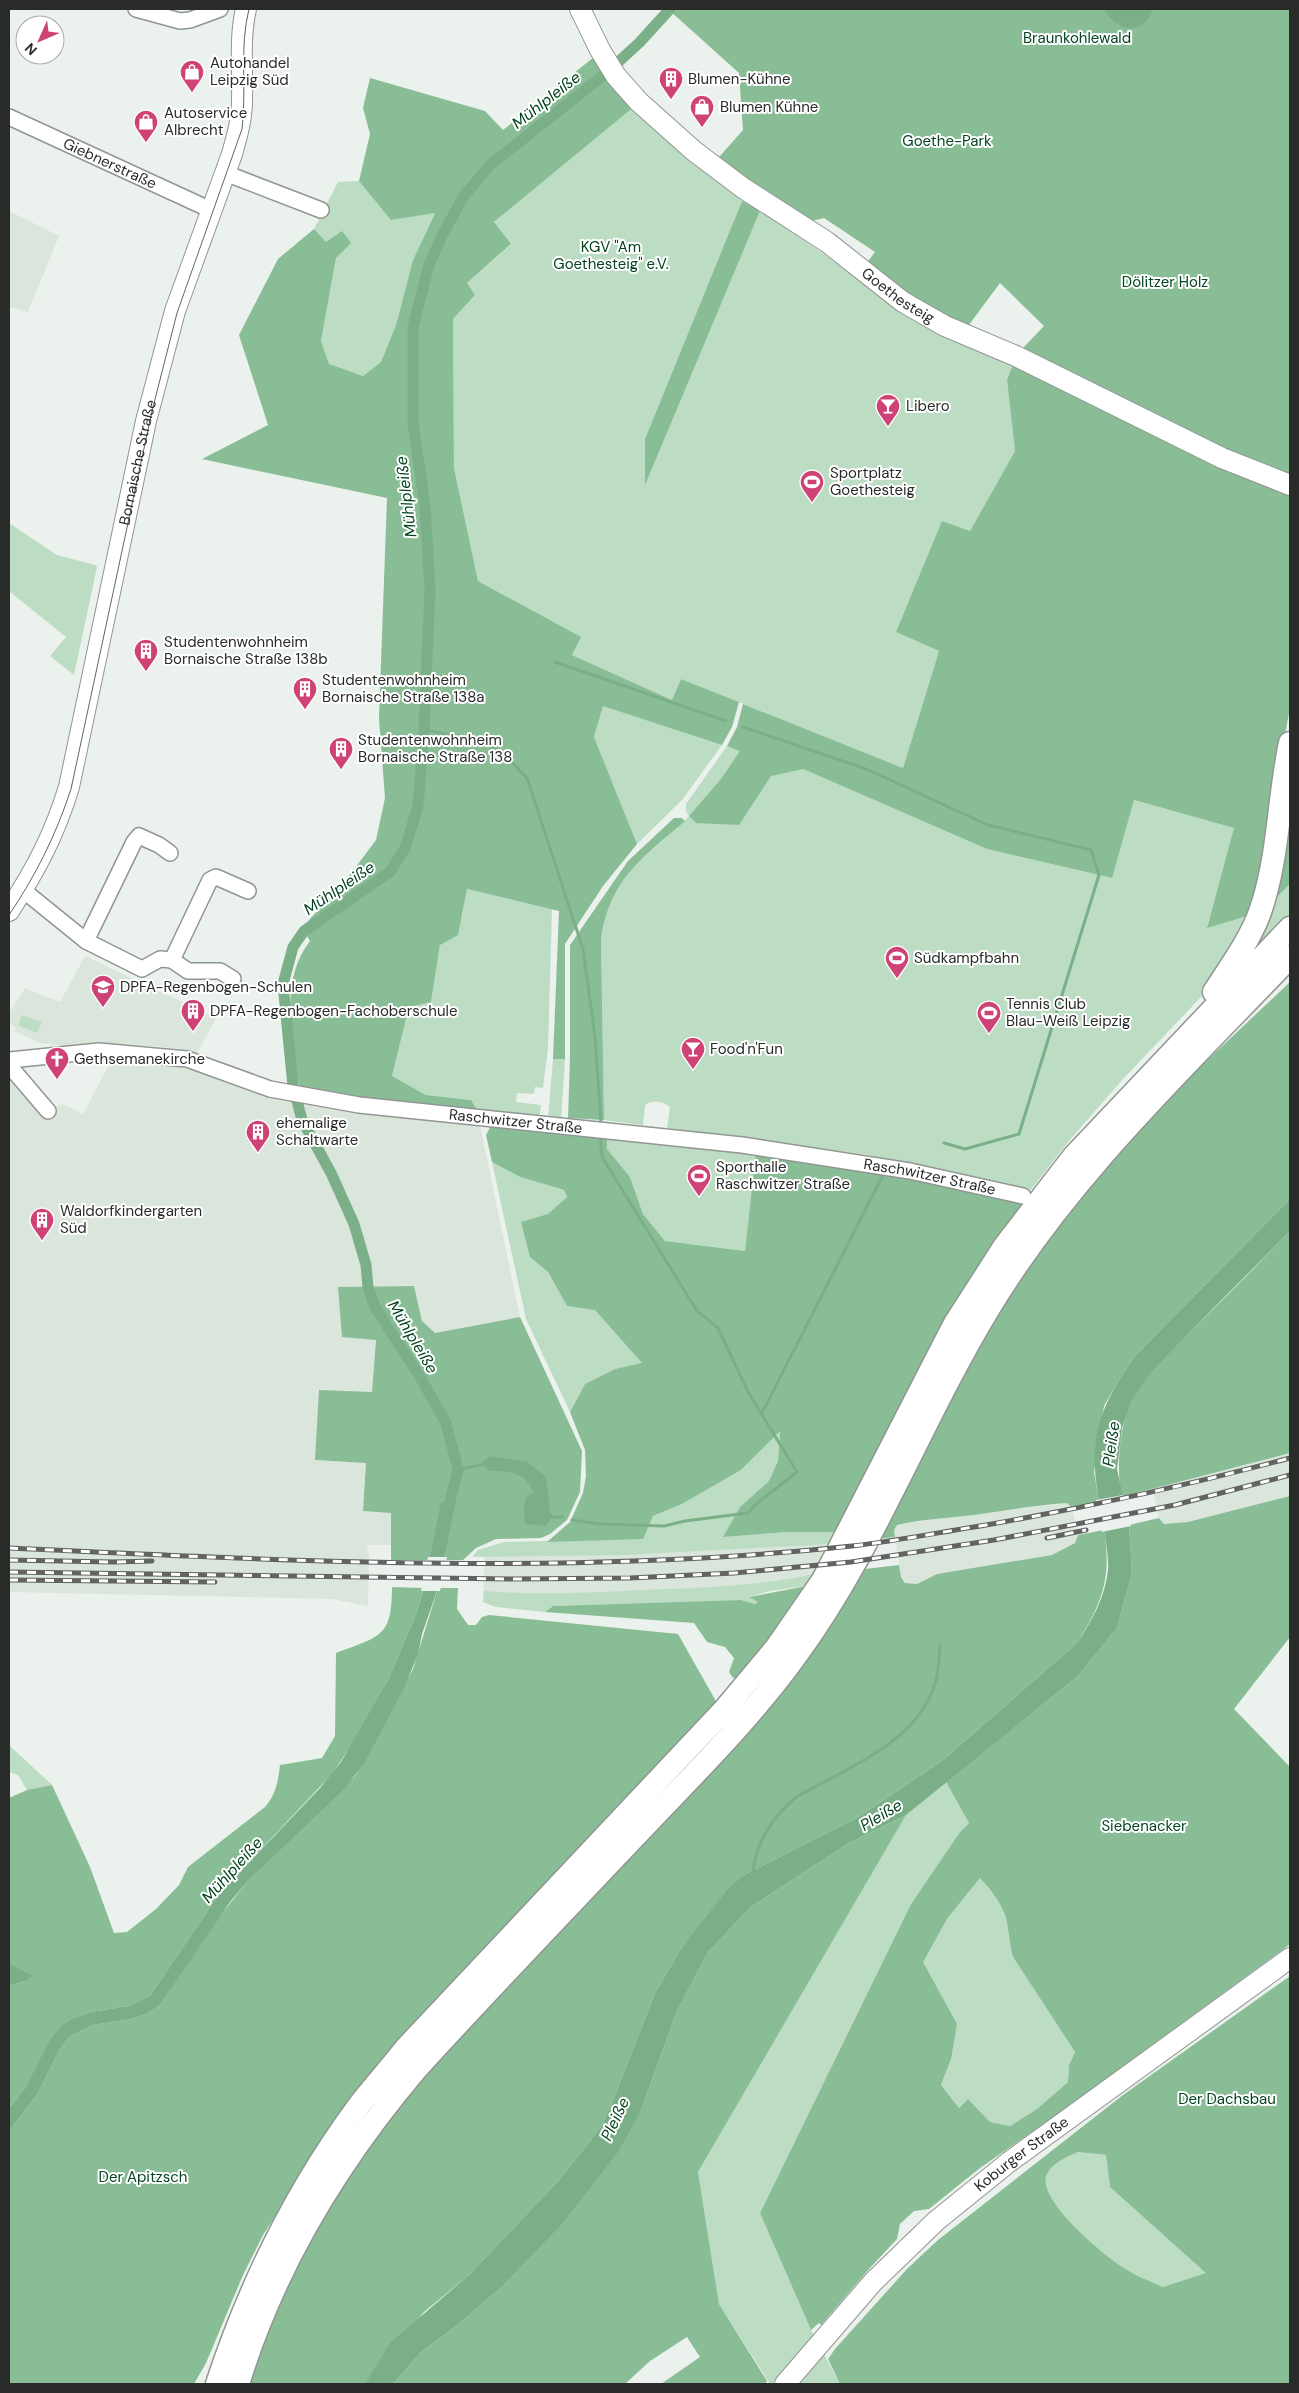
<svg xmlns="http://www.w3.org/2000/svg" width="1299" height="2393" font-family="'DM Sans',sans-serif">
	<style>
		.built { fill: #dae6dc }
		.green { fill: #bcddc3 }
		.forest { fill: #89bd96; fill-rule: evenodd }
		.water { fill: #7baf88 }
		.pier { fill: #ebf1ec }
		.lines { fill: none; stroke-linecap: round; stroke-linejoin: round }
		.stream { stroke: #7baf88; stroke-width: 3 }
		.canal { stroke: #7baf88; stroke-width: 11 }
		.minor-casing { stroke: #919692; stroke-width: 18 }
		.major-casing { stroke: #919692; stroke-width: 22 }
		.highway-casing { stroke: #919692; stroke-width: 25 }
		.minor { stroke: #fff; stroke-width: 15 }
		.major { stroke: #fff; stroke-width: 20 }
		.highway { stroke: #fff; stroke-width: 22 }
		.tram { stroke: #616461; stroke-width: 1 }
		.rail-casing { stroke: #616461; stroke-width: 5 }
		.rail { stroke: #fff; stroke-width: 3; stroke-dasharray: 9; stroke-linecap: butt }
		.labels { text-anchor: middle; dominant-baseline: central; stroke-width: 4; stroke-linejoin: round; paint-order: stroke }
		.park-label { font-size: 15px; fill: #044420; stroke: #fff }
		.poi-label { font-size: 15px; fill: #292b29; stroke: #fff; text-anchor: start }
		.street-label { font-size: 15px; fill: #292b29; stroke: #fff }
		.water-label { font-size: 16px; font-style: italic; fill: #044420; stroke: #fff }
	</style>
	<rect width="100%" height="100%" fill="#ebf1ec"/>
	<path class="built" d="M9,211L59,236L28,312L9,307Z
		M85,956L216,1018L197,1053L176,1048L97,1042L64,1046L39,1043L14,1031L16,1028L9,1023V1013L25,988L60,1002Z
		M127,1056L151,1059L270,1089L478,1116L520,1317L435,1333L422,1321L414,1286L338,1287L376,1340L372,1393L315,1460L366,1463L363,1511L391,1512V1545H367L369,1557L368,1606L332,1599L9,1592V1060L50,1109L63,1104L83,1114L111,1061Z
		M1290,1442V1496L1188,1522L1164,1524L1159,1518L1153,1491L1155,1484Z
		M1067,1503L1072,1508L1078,1535L1075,1543L1052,1555L937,1574L917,1584L906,1583L901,1577L894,1530L897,1525L914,1520Z
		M837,1532L807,1586L483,1602L485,1548L504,1542Z"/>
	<path class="green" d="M635,106L742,201L645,439V483L760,211L818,250L898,308L1014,362L1007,380L1015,451L970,531L943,522L896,632L939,651L903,768L681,679L672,700L572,655L580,637L478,581L454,468L453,319L475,295L466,284L511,245L494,222Z
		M359,181L392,220L435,212L413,260L396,325L381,362L363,376L329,365L321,341L336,258L314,229L338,182Z
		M9,523L57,555L95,565L97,567L74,675L50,656L66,637L9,591Z
		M603,705L722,745L682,800L637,844L594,737Z
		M727,746L803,769L987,849L1111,878L1133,800L1235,828L1207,927L1250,915L1224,965L1202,996L1123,1079L1068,1142L1031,1190L874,1160L870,1155L667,1128L670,1107C662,1101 654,1099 645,1105L643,1125L604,1120L601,937C612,869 647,860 689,816L686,811V804Z
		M1290,884V915L1244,965L1266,908Z
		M466,889L552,909L548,1048L543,1088L535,1087L534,1094L517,1093L516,1102L541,1105L539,1118L477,1110L471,1100L426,1095L392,1076L409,1007L431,1001L440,945L462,917Z
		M22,1015L42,1022L37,1033L18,1025Z
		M553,1059H565L561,1121L548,1119Z
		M607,1135L756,1151L745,1251L665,1241L643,1214L630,1177L607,1149Z
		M492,1162L520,1177L564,1190L567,1197L548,1214L530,1257L548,1272L567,1306L595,1309L643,1364L615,1369L585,1384L570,1412L526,1319Z
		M780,1430L778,1461L769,1481L740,1507L724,1537L787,1532H837L830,1544L625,1555L472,1557L478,1550L504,1542L642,1539L653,1516L682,1504L741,1470Z
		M814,1574L807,1586L770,1591L749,1597L759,1602L755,1604L741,1600L553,1606L545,1612L496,1607L483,1602L484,1591C537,1595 591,1593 644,1590C701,1588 759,1586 814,1574Z
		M9,1745L52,1785L27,1790L18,1775L9,1772Z
		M946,1782L969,1823L960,1832L911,1904L760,2213L811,2330L840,2384H770L719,2304L698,2172L906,1815Z
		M980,1878C989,1889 1002,1904 1006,1918C1009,1931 1008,1943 1013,1957L1075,2052L1069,2065L1068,2082L1037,2109L1010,2126L990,2122L968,2099L959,2108L941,2085L951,2059L922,1962L947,1919Z
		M1078,2152L1106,2155L1110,2187L1207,2273L1163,2287C1150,2281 1136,2276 1124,2268C1105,2256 1035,2199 1047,2174C1052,2162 1068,2156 1078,2152Z"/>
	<path class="forest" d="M670,9H1290V474L1234,454L1022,349L1044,326L1000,283L963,333L863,268L875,252L824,218L799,224L712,165L743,130L739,73L669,10Z
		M594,57L635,106L494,222L511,244L467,283L475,295L453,319L454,468L478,581L581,637L572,655L672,700L681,679L739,702L732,727L722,745L603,706L594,737L637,844L603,886L565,944V1059H553L559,911L467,889L458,935L440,945L431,1002L409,1007L392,1076L426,1095L471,1100L477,1110L361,1100L299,1088C293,1040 278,982 310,941L302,928L352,872L376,840L385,798L379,718L387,498L202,459L268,425L239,335L278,259L314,229L326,242L342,231L351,243L336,258L321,341L329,364L363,376L381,362L396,325L413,260L435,213L391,220L359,181L370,134L363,108L370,78L485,111L503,130Z
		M742,201L760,211L645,485V439Z
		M1014,362L1290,492V708L1276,781L1264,866L1250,915L1207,928L1234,828L1134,800L1112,878L987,849L803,769L771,776L739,825L696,823L689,816L721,779L740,751L727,746L737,727L743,704L903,768L939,651L896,632L942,521L970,531L1015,451L1007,380Z
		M1290,792V884L1266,908Z
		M674,818H682L685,821C643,858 611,877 601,937L604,1120L568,1118L570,1058V945L628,861Z
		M1290,982V1199L1134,1357L1118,1382L1104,1406L1094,1472L1099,1502L1072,1508L1067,1503C1035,1505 1005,1511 974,1515C948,1518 922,1519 897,1525L894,1530L895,1537L879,1539L982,1333L1051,1228L1146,1118Z
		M493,1122L607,1135V1149L630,1177L643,1214L665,1241L745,1251L756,1151L844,1164L1014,1197L1022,1204L989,1252L837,1532H787L723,1537L740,1507L769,1481L778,1461L780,1431L741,1470L682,1504L653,1516L643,1539L547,1542L570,1522L583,1493L586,1476L585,1450L570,1412L585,1384L615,1369L642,1363L595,1310L567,1306L548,1272L530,1257L521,1222L548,1214L567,1197L564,1190L520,1177L492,1162L486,1135Z
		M1290,1231V1453L1121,1497C1117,1465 1118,1435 1130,1404C1143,1372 1175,1347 1199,1323C1230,1293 1260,1262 1290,1231Z
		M414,1286L422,1321L435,1333L520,1317L582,1451L580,1492L567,1520L550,1534L541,1538L496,1539L476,1548L463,1560H391V1513L363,1511L366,1463L315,1460L319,1390L372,1392L376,1340L342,1337L338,1287Z
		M1290,1496V1637L1234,1709L1290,1767V1944L1072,2104L980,2168L929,2209L914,2211L900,2224L897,2239L869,2269L821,2325L819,2323L811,2330L760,2213L911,1904L960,1832L969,1823L946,1782L1078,1676L1117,1628L1132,1572L1129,1525L1159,1518L1164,1524L1188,1522ZM980,1878C990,1889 1002,1904 1006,1918C1009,1932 1009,1943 1013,1957L1075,2052L1069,2065L1068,2082L1037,2109L1010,2126L990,2122L968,2099L959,2108L941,2085L951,2059L957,2024L923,1962L947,1919Z
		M1104,1530C1112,1577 1102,1604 1077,1643L942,1761L857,1818L744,1875L682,1947L655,1993L614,2098L601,2127L560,2179L469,2275L424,2312L365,2384H249L258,2355L289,2283L341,2185L408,2095L454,2040L780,1695L847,1599L865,1569L899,1565L901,1577L905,1583L917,1584L937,1574L1052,1555L1075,1543L1078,1535Z
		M807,1586L791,1612L739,1677L733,1678L729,1672L734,1658L725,1647L707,1642L694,1623L545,1612L553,1606L741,1600L755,1604L758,1602L749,1597Z
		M392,1587L424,1588L417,1612L389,1678L354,1741L332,1774L219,1894L150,1996L129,2006L90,2012L74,2018L37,2066L25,2088L9,2109V1986L25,1981L20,1971L9,1963V1798L27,1790L52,1785L90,1867L114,1933L127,1932L156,1909L179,1885L188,1867L265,1807C276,1794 278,1782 280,1765L322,1758L335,1736L336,1653C380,1636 392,1638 392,1587Z
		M438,1588H458L457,1609L468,1625H476L482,1617L489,1615L678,1634L717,1703L317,2151L263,2235L243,2275L206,2363L194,2384H9V2131L37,2095L60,2049L69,2037L93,2025L132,2019L147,2014L159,2006L208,1931L247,1882L355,1776L413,1669Z
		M906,1815L698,2172L719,2304L767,2381L765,2384H661L700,2357L687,2337L650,2361L625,2384H393L420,2353L459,2324L499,2289L640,2113L677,2011L708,1952L751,1907L847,1844Z
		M1290,1976V2384H840L828,2359L835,2349L907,2269L938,2240L1123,2095ZM1078,2152L1106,2155L1110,2187L1206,2273L1163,2287C1150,2281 1136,2276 1124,2268C1105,2256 1035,2199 1047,2174C1052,2163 1068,2156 1078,2152Z"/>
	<path class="water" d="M1103,9H1152C1152,15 1150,18 1145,22C1130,36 1112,24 1103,9Z
		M1290,1199V1231L1175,1347L1147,1377L1131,1402L1122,1428L1117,1469L1129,1525L1132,1572L1117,1628L1078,1676L906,1815L847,1844L751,1907L708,1952L677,2011L640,2113L618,2152L561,2225L499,2289L459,2324L420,2353L393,2384H365L391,2342L469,2275L560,2179L601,2127L614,2098L655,1993L682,1947L728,1889L744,1875L857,1818L942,1761L1077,1643C1092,1621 1105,1597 1108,1570C1109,1555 1105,1538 1103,1524C1098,1496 1092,1468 1096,1440C1100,1409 1117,1383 1134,1357Z
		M489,1456L527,1462L546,1477L551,1518L546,1526L525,1524L524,1505L527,1496L534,1493C525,1472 511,1471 490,1471L481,1464Z
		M441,1502L448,1506L455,1505L438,1588L422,1634L418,1654L405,1686L365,1762L345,1788L247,1882L230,1902L159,2006L147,2014L132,2019L93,2025L69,2037L60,2049L37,2095L9,2131V2109L25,2088L49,2042L60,2027L74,2018L90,2012L129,2006L150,1996L219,1894L320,1788L341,1762L389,1678L417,1612L424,1588Z
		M9,1963L32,1976L25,1981L9,1986Z"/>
	<path class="pier" d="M1123,1495L1131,1526L1102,1532L1096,1500Z
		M428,1557H447L440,1591H421Z"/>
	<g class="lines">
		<path class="stream" d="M555,662L726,721
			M743,727L866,769L988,825L1091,850L1099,875L1019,1134L965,1149L944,1143
			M424,730L480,740L505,755L527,778L583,949L595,1037L601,1124
			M762,1413L884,1173
			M458,1470L484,1464
			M550,1514L551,1517H562
			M572,1520L600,1524L664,1526L685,1521L748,1513L756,1504L797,1472L748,1392L718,1328L697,1311L602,1157L600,1134
			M753,1874C754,1844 774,1816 796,1797C844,1770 915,1743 934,1687C939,1674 939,1660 940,1646"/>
		<path class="canal" d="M445,1521L458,1470L446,1423L419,1375L375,1307L368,1287L366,1265L354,1224L331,1173L302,1120L293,1086L283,984L293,947L304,931L390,872L405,848L418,806L424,730L430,589L425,506L413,423V327L429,265L442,236L463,197L490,165L604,75L639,43L670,9"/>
		<defs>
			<g id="minor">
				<path d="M136,9L180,21L190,20L220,9"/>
				<path id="s1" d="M9,117L211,210"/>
				<path d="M225,173L321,210"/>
				<path d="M23,890L86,941L142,969L160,959L172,960L210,880L216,877L248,891"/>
				<path d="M86,941L134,842L139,836L159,845L170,853"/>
				<path d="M172,960L188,971H220L233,979"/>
				<path d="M9,1060L13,1070L48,1111"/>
				<path id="s2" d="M10,1060L99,1051L187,1059L270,1089L359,1105L742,1145L910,1171L1023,1196"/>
			</g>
			<g id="major">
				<path id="s3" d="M580,9L600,50L616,76L639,102L694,151L743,188L827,242L903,302L945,326L1016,356L1222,458L1290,485"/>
				<path id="s4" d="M9,911C36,869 54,836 69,787L146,421L175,311L232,154C237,136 242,119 242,101C243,70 239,39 246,9"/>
				<path id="s5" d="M785,2384L873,2282L936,2221L1009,2162L1290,1958"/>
			</g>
			<path id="highway" d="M1214,992C1230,967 1250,940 1260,912C1279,858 1278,799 1290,743
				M217,2384C250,2284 297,2189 360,2104C375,2085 391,2067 406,2048L725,1709L776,1648L823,1580L954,1325L1004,1247L1074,1156L1290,928
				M238,2384C274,2266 339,2160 418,2067C492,1986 568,1907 643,1828C695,1773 750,1719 795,1657C874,1550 920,1422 989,1308C1069,1176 1184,1068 1290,957"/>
		</defs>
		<use href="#minor" class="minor-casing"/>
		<use href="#major" class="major-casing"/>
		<use href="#highway" class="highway-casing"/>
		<use href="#minor" class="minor"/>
		<use href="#major" class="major"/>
		<use href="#highway" class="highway"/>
		<path class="tram" d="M9,915C36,875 56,835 71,789L152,411L177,313L242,129C247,89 239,48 249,9"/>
		<defs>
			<path id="rail" d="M1047,1538L1086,1530
				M9,1548C289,1561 572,1576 852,1546C897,1541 941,1532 986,1525C1089,1507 1189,1485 1290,1458
				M9,1560L113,1562L152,1561
				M9,1572L511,1579L630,1578L734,1573L851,1562L994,1540L1175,1505L1290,1475
				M9,1580L215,1582"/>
		</defs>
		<use href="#rail" class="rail-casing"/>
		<use href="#rail" class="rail"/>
	</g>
	<defs>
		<symbol id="shop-pin" viewBox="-11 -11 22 30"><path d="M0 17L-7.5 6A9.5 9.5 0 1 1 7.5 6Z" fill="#ce4276" stroke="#fff"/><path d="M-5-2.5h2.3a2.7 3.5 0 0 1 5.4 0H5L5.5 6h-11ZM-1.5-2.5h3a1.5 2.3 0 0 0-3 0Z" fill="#fff"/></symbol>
		<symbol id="building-pin" viewBox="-11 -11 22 30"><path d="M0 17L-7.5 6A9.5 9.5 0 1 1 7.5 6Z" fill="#ce4276" stroke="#fff"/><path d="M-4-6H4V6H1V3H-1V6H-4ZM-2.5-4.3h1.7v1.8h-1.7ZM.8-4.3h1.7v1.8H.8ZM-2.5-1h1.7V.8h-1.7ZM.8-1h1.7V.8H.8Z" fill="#fff"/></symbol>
		<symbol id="bar-pin" viewBox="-11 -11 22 30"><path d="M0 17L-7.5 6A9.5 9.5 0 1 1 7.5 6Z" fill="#ce4276" stroke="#fff"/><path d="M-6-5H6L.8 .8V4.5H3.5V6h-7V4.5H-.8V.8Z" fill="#fff"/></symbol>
		<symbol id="stadium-pin" viewBox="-11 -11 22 30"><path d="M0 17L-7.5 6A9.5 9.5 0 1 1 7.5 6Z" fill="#ce4276" stroke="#fff"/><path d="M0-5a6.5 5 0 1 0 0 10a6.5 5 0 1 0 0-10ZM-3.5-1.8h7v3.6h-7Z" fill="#fff"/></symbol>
		<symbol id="school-pin" viewBox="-11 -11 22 30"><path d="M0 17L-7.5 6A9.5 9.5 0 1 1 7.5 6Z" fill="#ce4276" stroke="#fff"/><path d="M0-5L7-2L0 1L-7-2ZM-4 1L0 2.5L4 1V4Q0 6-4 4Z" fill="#fff"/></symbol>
		<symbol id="church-pin" viewBox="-11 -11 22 30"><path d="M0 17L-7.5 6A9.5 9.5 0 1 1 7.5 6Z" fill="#ce4276" stroke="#fff"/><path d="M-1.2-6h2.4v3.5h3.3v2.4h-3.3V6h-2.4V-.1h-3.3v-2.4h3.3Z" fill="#fff"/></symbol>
	</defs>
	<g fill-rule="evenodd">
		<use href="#shop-pin" x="178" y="58" width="28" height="38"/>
		<use href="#building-pin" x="657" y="65" width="28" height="38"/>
		<use href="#shop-pin" x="688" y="93" width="28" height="38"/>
		<use href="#shop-pin" x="132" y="108" width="28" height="38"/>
		<use href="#bar-pin" x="874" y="392" width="28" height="38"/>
		<use href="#stadium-pin" x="798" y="468" width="28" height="38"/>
		<use href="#building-pin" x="132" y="637" width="28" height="38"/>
		<use href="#building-pin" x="291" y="675" width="28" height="38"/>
		<use href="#building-pin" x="327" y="735" width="28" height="38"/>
		<use href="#stadium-pin" x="883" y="944" width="28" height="38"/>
		<use href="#school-pin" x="89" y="973" width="28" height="38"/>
		<use href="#building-pin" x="179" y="997" width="28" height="38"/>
		<use href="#stadium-pin" x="975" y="999" width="28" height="38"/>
		<use href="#bar-pin" x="679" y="1035" width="28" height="38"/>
		<use href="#church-pin" x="43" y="1045" width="28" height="38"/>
		<use href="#building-pin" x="244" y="1118" width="28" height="38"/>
		<use href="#stadium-pin" x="685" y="1162" width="28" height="38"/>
		<use href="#building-pin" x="28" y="1206" width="28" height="38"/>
	</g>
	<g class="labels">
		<g class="park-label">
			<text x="1077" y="38">Braunkohlewald</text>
			<text x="947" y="141">Goethe-Park</text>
			<text x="611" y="247">KGV "Am<tspan x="611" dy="17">Goethesteig" e.V.</tspan></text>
			<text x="1165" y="282">Dölitzer Holz</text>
			<text x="1144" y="1826">Siebenacker</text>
			<text x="1227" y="2099">Der Dachsbau</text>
			<text x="143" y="2177">Der Apitzsch</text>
		</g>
		<g class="poi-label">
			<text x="210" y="63">Autohandel<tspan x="210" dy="17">Leipzig Süd</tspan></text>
			<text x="688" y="79">Blumen-Kühne</text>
			<text x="720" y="107">Blumen Kühne</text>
			<text x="164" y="113">Autoservice<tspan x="164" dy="17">Albrecht</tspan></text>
			<text x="906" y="406">Libero</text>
			<text x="830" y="473">Sportplatz<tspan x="830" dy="17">Goethesteig</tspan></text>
			<text x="164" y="642">Studentenwohnheim<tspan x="164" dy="17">Bornaische Straße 138b</tspan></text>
			<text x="322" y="680">Studentenwohnheim<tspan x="322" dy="17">Bornaische Straße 138a</tspan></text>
			<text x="358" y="740">Studentenwohnheim<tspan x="358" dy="17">Bornaische Straße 138</tspan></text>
			<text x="914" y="958">Südkampfbahn</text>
			<text x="120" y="987">DPFA-Regenbogen-Schulen</text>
			<text x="1006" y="1004">Tennis Club<tspan x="1006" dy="17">Blau-Weiß Leipzig</tspan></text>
			<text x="210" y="1011">DPFA-Regenbogen-Fachoberschule</text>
			<text x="710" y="1049">Food'n'Fun</text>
			<text x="74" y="1059">Gethsemanekirche</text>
			<text x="276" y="1123">ehemalige<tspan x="276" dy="17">Schaltwarte</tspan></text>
			<text x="716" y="1167">Sporthalle<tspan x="716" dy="17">Raschwitzer Straße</tspan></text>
			<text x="60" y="1211">Waldorfkindergarten<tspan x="60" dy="17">Süd</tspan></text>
		</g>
		<g class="street-label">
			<text stroke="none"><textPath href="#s1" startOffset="111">Giebnerstraße</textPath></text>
			<text stroke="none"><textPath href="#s3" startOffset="435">Goethesteig</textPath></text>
			<text stroke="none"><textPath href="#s4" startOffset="470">Bornaische Straße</textPath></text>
			<text stroke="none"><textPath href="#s2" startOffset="514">Raschwitzer Straße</textPath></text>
			<text stroke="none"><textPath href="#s2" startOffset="932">Raschwitzer Straße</textPath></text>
			<text stroke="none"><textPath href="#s5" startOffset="331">Koburger Straße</textPath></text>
		</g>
		<g class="water-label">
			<text transform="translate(546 100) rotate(-38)">Mühlpleiße</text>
			<text transform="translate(406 497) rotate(-97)">Mühlpleiße</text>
			<text transform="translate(339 888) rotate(-34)">Mühlpleiße</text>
			<text transform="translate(413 1337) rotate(59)">Mühlpleiße</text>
			<text transform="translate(1111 1444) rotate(-82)">Pleiße</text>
			<text transform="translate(881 1815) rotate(-31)">Pleiße</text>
			<text transform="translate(232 1870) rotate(-48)">Mühlpleiße</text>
			<text transform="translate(615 2119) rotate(-65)">Pleiße</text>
		</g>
	</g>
	<rect width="1299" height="2393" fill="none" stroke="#292b29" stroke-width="20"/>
	<g transform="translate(40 40) rotate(225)"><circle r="24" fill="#ffffff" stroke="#a9aaa9"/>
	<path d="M0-4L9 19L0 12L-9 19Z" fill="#ce4276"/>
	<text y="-8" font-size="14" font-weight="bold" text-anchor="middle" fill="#292b29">N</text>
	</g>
</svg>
